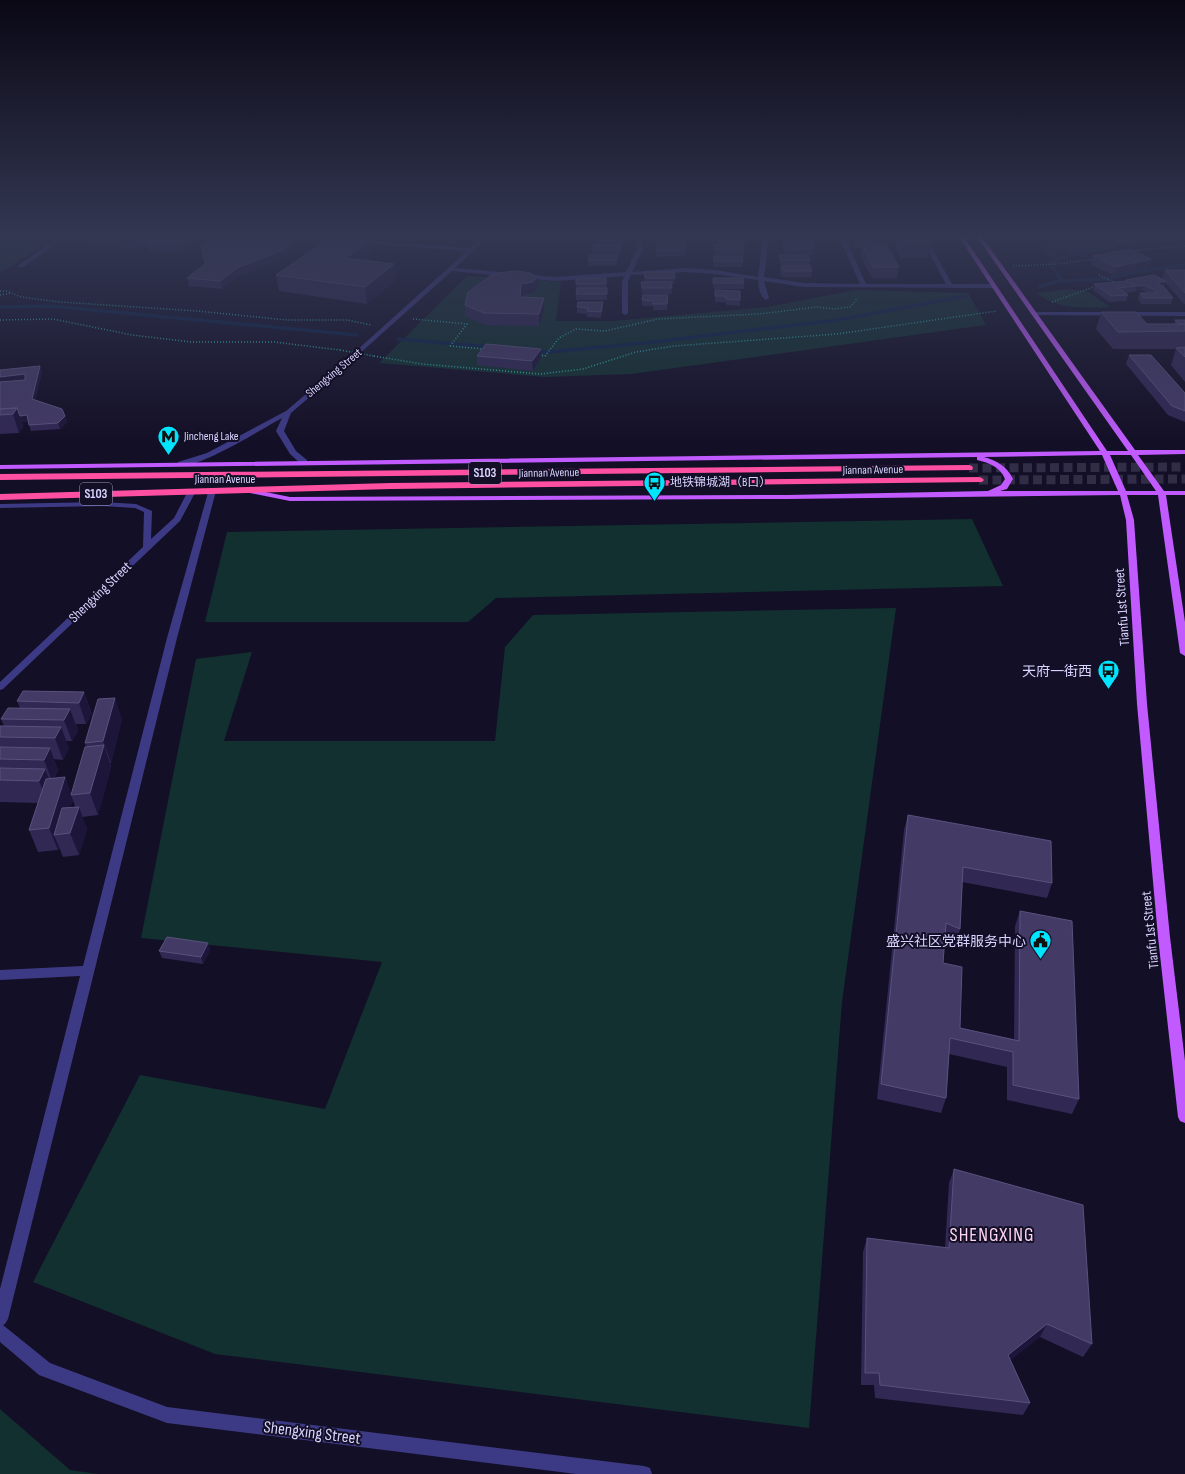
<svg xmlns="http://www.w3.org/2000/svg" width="1185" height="1474" font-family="'Sofia Sans Condensed','Noto Sans SC',sans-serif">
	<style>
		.green { fill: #12302f }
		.water { fill: #0c2248 }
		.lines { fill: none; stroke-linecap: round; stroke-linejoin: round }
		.stream { stroke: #0c2248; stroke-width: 3.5 }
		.highway-tunnel { stroke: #312d47; stroke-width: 9; stroke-dasharray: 9 4.5; stroke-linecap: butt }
		.path { stroke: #2fb8b0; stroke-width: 1.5; stroke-dasharray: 1 2; stroke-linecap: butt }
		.minor { fill: #3d3a85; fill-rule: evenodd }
		.major { fill: #c25bff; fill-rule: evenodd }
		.highway { fill: #ff4fa3; fill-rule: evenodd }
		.path-bridge { stroke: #2fb8b0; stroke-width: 1.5; stroke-dasharray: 1 2; stroke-linecap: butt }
		.wall { fill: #312854; fill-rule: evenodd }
		.shaded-wall { fill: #1d163a }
		.building { fill: #433a66; stroke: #5a527e }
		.labels { text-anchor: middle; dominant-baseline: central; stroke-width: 4; stroke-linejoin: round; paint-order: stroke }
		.far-street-label { font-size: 12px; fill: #d9d4ff; stroke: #130f26 }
		.far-poi-label { font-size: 12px; fill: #d9d4ff; stroke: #130f26; text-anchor: start }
		.shield { fill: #130f26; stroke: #9e99be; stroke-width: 1 }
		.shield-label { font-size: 13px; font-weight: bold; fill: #d9d4ff }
		.street-label { font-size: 14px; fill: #d9d4ff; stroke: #130f26 }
		.poi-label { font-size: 14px; fill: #d9d4ff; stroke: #130f26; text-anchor: end }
		.near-street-label { font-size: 17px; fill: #d9d4ff; stroke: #130f26 }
		.near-quarter-label { font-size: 19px; letter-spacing: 1px; fill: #ffd6f0; stroke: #130f26 }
	</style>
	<rect width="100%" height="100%" fill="#130f26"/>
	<path class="green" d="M0,237H56L0,273Z
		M467,276L561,282L556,321H613L767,307L856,290L968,293L986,325L631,374L544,377L379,363Z
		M1070,289L1088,292L1110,307C1087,308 1056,310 1037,293Z
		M972,519L1003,586L496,598L468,622H205L227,532Z
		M896,608L842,1002L809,1428L215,1354L33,1282L140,1075L325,1109L382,962L141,938L196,659L252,652L224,741H495L505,647L533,615Z
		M0,1409L70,1470L98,1474H0Z"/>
	<path class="water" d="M1086,237L1106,239L1101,242L1103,245H1116L1118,248L1067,256L1069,251L1054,247L1049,250L1044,245L1045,243L1078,242Z"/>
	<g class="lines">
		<path class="stream" d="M1053,246H1048V251L1057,258
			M1062,281L1049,262L1074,253
			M1040,286L1062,281L1106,279L1135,272L1185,265
			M0,307L50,306L357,335
			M398,339L491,347
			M533,351L547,352L645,343L838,320L966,296"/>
		<path class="highway-tunnel" d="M969,468L1185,467
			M979,480L1185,479"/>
		<path class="path" d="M1130,251L1185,246
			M1013,266L1058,264L1094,259
			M1099,275L1118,284
			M0,291H7L21,297L60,302L197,311L287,320H347L371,325
			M0,295L11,293
			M1052,302L1096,286
			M413,319L467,324L450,346
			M0,320L53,319L132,335L192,342H274L340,350
			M450,346L484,349
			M539,355L545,356L559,338L576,329L605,331L658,319L759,314L817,307L833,309L850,307L858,298
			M374,356L422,364L540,374L583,369L636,352L674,346L837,334L997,311"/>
		<path class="minor" d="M59,237H65L23,267H19V265Z
			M303,237H328L344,240L341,242Z
			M483,237H488L455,268L555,277L626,272L637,250L635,237H641L643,250L632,272L685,268L715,270L758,277L763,237H769L764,277L804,283L860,284L839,237H845L866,284H946L921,237H926L952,284H993L996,286L993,288L804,287L764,281L769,298L766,300C760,297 758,286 758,280L715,274L685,272L631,275L628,281V313L625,315L622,313V281L625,276L555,281L452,271L349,363L291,413L284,431L296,451L307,460V464H301L290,454L276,431L282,418C262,429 198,469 178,466V462L207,453L286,411L345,361L467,251L357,243L354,241L355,240L470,248Z
			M1034,312H1185V316L1032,315V313Z
			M189,489H195L196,491L180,521L3,689L0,690V682L143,547L144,512L135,508L102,506L0,508V504L102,502L136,504L152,511L151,539L174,518Z
			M209,489H215L216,491L177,638L8,1319L5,1324L3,1325L50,1363L167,1407L644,1466L650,1468L652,1474H576L167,1423L39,1375L0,1342V1289L80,976L0,980V970L83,966L167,638Z"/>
		<path class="major" d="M959,237H964L1107,451H1128L977,237H982L1135,450H1185V454L1138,455L1164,491H1185V495H1166L1185,622V656L1180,653L1158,495H1127L1134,520L1147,704L1170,937L1185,1061V1123L1180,1121L1178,1117L1158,937L1137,704L1126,520L1120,495L787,499L290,501L250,493L246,491L250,489L290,497L787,495L988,491L1001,485L1005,479C1000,467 990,463 977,460V457L0,469V465L1100,451ZM1102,455L1118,491H1000L1007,489L1013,479C1007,466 997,461 984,457ZM1110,455H1131L1156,491H1126Z"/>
		<path class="highway" d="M969,465L972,466L973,468L972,470L0,480V474Z
			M979,477L982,478L984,480L982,482L391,489L0,500V494L391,483Z"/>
		<path class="path-bridge" d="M340,350L374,356"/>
	</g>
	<path class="wall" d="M85,237H192L193,239L185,252H149L148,247L121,248L120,243L86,244Z
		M595,237H623V246H620V255H617V266H588L589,255H592V245H595Z
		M656,237L685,242V256L657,257L656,251V246H657Z
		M717,237L746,242L745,247H743L744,250V255H715L714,250V245H717Z
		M784,237H813L814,241V246H812L813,249V255H808L810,260V265L812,271L811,277H782L780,271L781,266L779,261V255H784L783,250V244H785L784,241Z
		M852,237H878L877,244L899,267L897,278H872L860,255L862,247H856Z
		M891,237H928L931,242L928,258H901Z
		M1138,237H1185V241L1171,243L1163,240L1148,242Z
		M1112,239L1138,240V242L1121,246L1112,242Z
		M370,240L371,256L366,260L394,264L396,280L367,304L279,291L276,275Z
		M297,247L285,258L238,276L222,289L189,286L187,278L205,264Z
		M713,256L743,261V267H714L713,262Z
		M1093,256L1149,267L1113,275L1091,265Z
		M1165,270H1185V304H1184L1165,282L1164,287L1173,298L1171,304H1141L1138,299L1140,293H1148L1142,290L1135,292L1134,291L1133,292L1125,293L1128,295L1126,301L1109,302L1093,290L1094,284L1126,281V280L1162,279Z
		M644,272L675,278L674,284H671L672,294H642L641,282H644Z
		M538,277V288L533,293L521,296V297L544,298V310L539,326L485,325L465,316V305Z
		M606,278L607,300H576V279Z
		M713,278L744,283V289H714L712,283Z
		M715,290L740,300V306L726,305V302H715Z
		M668,295L667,310H653V306H642V300Z
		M577,307L603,308L601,318L587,317V314L577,313Z
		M1101,312L1147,324H1174L1175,320H1185V382L1171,365L1176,349H1113L1096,329Z
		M1129,355L1185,393V422L1168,415L1126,364Z
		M477,356L541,358L533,371L477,365Z
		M0,370L42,372L35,400L65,416L67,422L60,429L31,431L28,422H22L23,427L19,433L0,434Z
		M84,692L92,714L86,724H76L78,731L72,741H66L69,748L63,760L54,759L58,770L54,778L65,777L71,794L86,747L85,743L122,719L111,763H110L111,767L98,815L82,817L87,829L79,855L63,857L59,847L58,850L38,852L29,830L38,803L0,802V726H4L1,719L20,708L17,701ZM73,800L75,807L70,808Z
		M908,815L1052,883L1047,898L962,882L960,929L956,944L945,940L943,963L960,1028L1014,1039L1015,926L1020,911L1079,1099L1072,1114L1007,1100V1067L949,1054L946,1098L941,1113L877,1099L904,830Z
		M208,943L210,950L203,964L162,958L159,951Z
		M954,1169L1092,1344L1083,1357L1040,1337L1010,1360L1030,1403L1023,1415L875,1398L874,1385H861L863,1252L867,1238L945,1248L949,1183Z"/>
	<path class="shaded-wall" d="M187,237H192L193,239L185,252L184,243Z
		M1150,237H1164L1163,240L1148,242Z
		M1173,237H1185V241L1171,243Z
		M296,238L297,247L285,258L238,276L222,289L220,281L237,268Z
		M370,240L371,256L348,274L346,258Z
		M1138,240V242L1121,246L1122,243Z
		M1151,259L1149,267L1113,275L1116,267Z
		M394,264L396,280L367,304L365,287Z
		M538,277V288L533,293L521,296L520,309V297L521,284Z
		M1166,281L1164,287L1154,288L1156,283Z
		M1144,285L1142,290L1135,292L1137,286Z
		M544,298V310L539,326V314Z
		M603,302V308L601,318V312Z
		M541,349V358L533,371L532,361Z
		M40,366L42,372L34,406L32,399Z
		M25,374L27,380L0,383V377Z
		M17,408L27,415L29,422H22L23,427L19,433L13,414Z
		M65,416L67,422L60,429L58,423Z
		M84,692L92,714L86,724L79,703Z
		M115,698L122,719L111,763L103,741Z
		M70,709L78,731L72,741L64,720Z
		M61,727L69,748L63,760L55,738Z
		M104,745L111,767L98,815L90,793Z
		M50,748L58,770L52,781L44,760Z
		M45,769L54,791L48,803L39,781Z
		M65,777L73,800L63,834L54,835L59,847L58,850L49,828Z
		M79,807L87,829L79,855L70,833Z
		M208,943L210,950L203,964L201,957Z
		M1047,1324L1040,1337L1001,1368L1008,1355Z"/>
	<path class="building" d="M121,237H187L184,243L147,244L150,239L119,240Z
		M271,237L296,238L283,250L237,268L220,281L187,278L205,264L201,245L220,238L267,241Z
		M331,237H345L370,240L346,258L394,264L365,287L276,275Z
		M595,237H623V241H595Z
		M656,237H684L685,242H657Z
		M717,237H745L746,242H718Z
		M785,237H813L814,241H786Z
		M901,237H928L931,242H904Z
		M1120,237H1133L1138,240L1122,243L1112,239Z
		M783,244H812L813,249L785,250Z
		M862,244H886L899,267H873Z
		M592,245H620V250H592Z
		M714,245H743L744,250H716Z
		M656,246H684L685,251H657Z
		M1128,249L1151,259L1116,267L1093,256Z
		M589,255H617V260H588Z
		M779,255H808L810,260H781Z
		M713,256H742L743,261H714Z
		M810,265L812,271H783L781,266Z
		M1165,270H1185V293Z
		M518,271L530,273L538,277L533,282L521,284L520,297L544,298L539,314L484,313L465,305L468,292L490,276L506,272Z
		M644,272H674L675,278H645Z
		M1154,275L1166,281L1156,283L1164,287L1173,298H1143L1140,293H1157L1153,289L1144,285L1137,286L1130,282L1135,286L1118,288L1128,295L1111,296L1094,284L1128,281L1126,280Z
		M606,278V284H576V279Z
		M713,278H743L744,283H714Z
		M641,282H671L672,288H642Z
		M577,288H607V294H576Z
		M715,290L740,291V300L726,299V296H715Z
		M643,295H668L667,304H653V301L642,300Z
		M578,302H603L601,312L587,311L588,308L577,307Z
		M1101,312H1136L1147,324H1185V331L1118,332Z
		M1175,320H1185V324H1179Z
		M486,344L541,349L532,361L477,356Z
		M1185,347V357L1176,348Z
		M1129,355H1151L1185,393V411L1172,406Z
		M40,366L32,399L62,409L65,416L58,423L29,425L27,415L20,416L17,408L0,409V382L25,380V374L0,377V370Z
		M17,408L13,414L0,415V409Z
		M23,691L84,692L79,703L17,701Z
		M115,698L103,741L85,743L98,699Z
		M8,708L70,709L64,720L1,719Z
		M0,726L61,727L55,738L0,737Z
		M104,745L90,793L71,795L85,747Z
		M0,747L50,748L44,760L0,759Z
		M0,768L45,769L39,781L0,780Z
		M65,777L49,828L29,830L46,779Z
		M79,807L70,833L54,835L62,808Z
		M908,815L1051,841L1052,883L963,867L960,929L946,923L943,963L962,967L960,1028L1019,1041L1020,911L1072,921L1079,1099L1013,1085V1052L950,1038L946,1098L881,1084Z
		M167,937L208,943L201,957L159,951Z
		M954,1169L1083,1205L1092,1344L1047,1324L1008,1355L1030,1403L880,1385L879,1373H865L867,1238L949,1248Z"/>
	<linearGradient id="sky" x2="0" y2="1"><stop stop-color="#0a0815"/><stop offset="0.53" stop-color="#333752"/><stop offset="1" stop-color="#333752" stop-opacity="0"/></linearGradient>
	<rect width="1185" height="444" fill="url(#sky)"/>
	<defs>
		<symbol id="metro-pin" viewBox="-11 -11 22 30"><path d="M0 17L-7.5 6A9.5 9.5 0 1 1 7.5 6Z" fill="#00e5ff" stroke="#130f26"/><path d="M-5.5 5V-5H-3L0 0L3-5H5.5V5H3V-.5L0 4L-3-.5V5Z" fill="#111"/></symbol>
		<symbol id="bus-pin" viewBox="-11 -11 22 30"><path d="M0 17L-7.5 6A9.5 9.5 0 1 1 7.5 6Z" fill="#00e5ff" stroke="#130f26"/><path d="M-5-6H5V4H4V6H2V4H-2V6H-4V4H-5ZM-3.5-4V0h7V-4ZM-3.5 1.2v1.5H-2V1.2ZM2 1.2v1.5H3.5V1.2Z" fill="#111"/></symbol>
		<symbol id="civic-pin" viewBox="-11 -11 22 30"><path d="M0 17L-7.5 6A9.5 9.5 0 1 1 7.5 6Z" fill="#00e5ff" stroke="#130f26"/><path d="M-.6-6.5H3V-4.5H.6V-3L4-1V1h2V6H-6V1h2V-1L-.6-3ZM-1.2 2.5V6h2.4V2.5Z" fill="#111"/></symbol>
	</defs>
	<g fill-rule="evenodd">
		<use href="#metro-pin" x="156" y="424" width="25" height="34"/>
		<use href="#bus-pin" x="642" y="470" width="25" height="34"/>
		<use href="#bus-pin" x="1096" y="658" width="25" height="34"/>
		<use href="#civic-pin" x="1028" y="928" width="25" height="34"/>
	</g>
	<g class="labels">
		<g class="far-street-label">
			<text transform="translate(334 373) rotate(-40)">Shengxing Street</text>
			<text transform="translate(873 470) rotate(-1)">Jiannan Avenue</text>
			<text transform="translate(549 473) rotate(-1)">Jiannan Avenue</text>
			<text x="225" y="479">Jiannan Avenue</text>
		</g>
		<g class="far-poi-label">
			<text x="184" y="436">Jincheng Lake</text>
			<text x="670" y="482">地铁锦城湖（B口）</text>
		</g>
		<g class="shield">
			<rect x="469" y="462" width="32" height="22" rx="3"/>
			<rect x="80" y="483" width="32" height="22" rx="3"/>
		</g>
		<g class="shield-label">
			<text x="485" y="473">S103</text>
			<text x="96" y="494">S103</text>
		</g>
		<g class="street-label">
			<text transform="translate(100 592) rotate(-44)">Shengxing Street</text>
			<text transform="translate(1122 607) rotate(-94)">Tianfu 1st Street</text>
			<text transform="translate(1150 930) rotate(-96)">Tianfu 1st Street</text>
		</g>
		<g class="poi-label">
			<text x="1092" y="671">天府一街西</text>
			<text x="1026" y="941">盛兴社区党群服务中心</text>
		</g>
		<g class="near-street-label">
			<text transform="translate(312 1433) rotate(7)">Shengxing Street</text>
		</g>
		<g class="near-quarter-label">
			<text x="992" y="1235">SHENGXING</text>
		</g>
	</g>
</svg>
